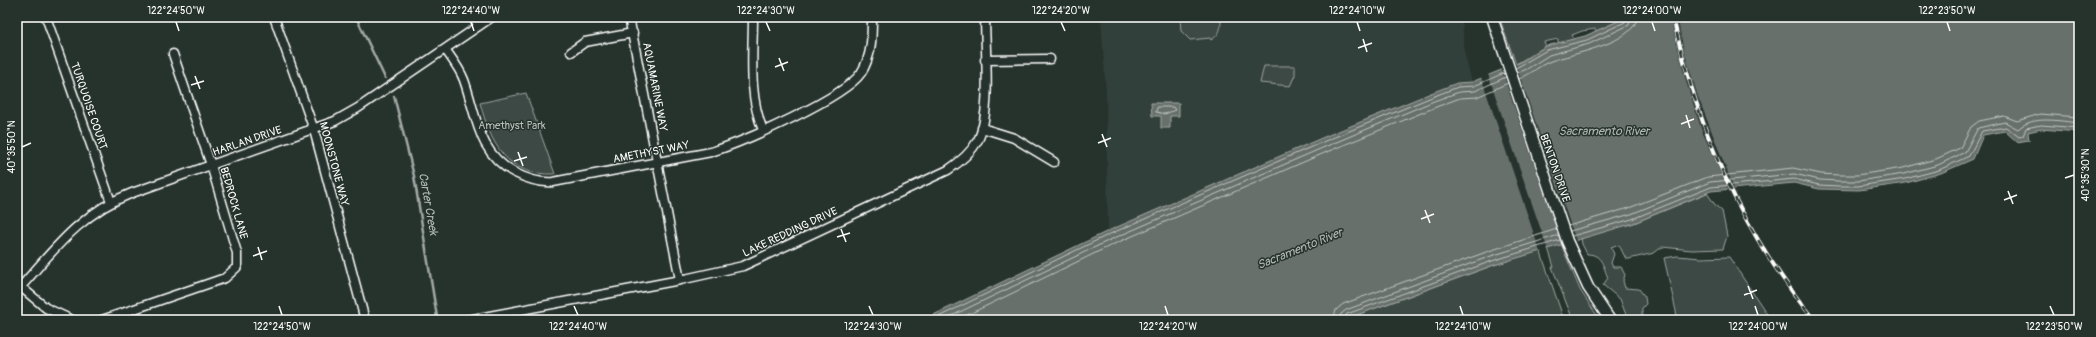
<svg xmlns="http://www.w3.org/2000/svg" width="2096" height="337" font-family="Pangolin,sans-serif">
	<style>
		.built { fill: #333f3a }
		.green { fill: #3e4944; stroke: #9ea4a2 }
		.water { fill: #67706c; stroke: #a4a9a7 }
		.pier { fill: #26332d }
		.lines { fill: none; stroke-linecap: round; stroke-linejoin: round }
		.shore { stroke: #c2c6c4; stroke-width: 1 }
		.stream { stroke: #a4a9a7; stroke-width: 2.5 }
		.minor-casing { stroke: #fff; stroke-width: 11 }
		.tertiary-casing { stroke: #fff; stroke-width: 13 }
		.minor { stroke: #26332d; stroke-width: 8 }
		.tertiary { stroke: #26332d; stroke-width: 10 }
		.rail-casing { stroke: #fff; stroke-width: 4 }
		.rail { stroke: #26332d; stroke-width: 2.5; stroke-dasharray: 8; stroke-linecap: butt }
		.ticks { fill: none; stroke: #fff; stroke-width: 1.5 }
		.labels { text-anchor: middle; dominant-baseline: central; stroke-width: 3; stroke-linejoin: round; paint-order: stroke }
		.street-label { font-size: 11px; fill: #fff; stroke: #26332d }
		.park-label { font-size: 11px; fill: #bbbfbe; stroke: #26332d }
		.water-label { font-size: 12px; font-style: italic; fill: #b3b8b6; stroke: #26332d }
		.neatline { fill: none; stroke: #fff; stroke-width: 1.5 }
		.ticks-label { font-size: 10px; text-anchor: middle; fill: #fff }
	</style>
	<rect width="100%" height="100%" fill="#26332d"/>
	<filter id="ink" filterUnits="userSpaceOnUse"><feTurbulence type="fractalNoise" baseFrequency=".025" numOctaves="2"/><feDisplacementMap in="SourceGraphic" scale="8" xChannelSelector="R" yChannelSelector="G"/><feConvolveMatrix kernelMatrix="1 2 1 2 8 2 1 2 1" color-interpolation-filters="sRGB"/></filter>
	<g filter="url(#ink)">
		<path class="built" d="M1101,17H1462L1464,52L1472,82L1457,83L1408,102L1108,231L1106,92Z"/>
		<path class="green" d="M1180,17H1221C1221,28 1221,34 1211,40L1210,38L1190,40L1181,31Z
			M1499,17H1627L1596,31L1595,29L1582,31L1572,35L1574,39L1558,44V39L1544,42L1546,46L1516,64Z
			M1264,66H1295V75L1290,86L1260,83Z
			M526,93L555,174C506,176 491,144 480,103Z
			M1707,193L1716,206L1722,211L1727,236L1723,249L1692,250L1662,247L1654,253L1629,259H1626L1619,245L1611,248L1614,254L1611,263L1613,267H1621L1625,275L1623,281L1625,288L1639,289L1645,297L1646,304L1642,308V315L1648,320H1628L1620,299L1603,285L1608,278C1603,266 1602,254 1587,254L1582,244L1581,237L1634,223Z
			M1561,244L1580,290L1600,320H1573L1552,267H1554L1548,248Z
			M1540,250L1564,320H1343L1494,265Z
			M1677,256L1701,258L1729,257L1771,320H1678L1664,258Z"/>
		<path class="water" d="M1627,17H2079V132L2041,129L2028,132L2029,140L2017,142L2005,131L1983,135L1973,159L1941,173L1906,183L1859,190L1819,189L1794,183L1711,191L1634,223L1494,265L1343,320H923L1108,231L1324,137L1431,93L1457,83L1472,82L1523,61L1546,46L1585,36Z
			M1151,103H1179V116H1170V128H1161V116H1152Z"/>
		<path class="pier" d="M1670,17H1677L1684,51L1698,97L1735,191L1729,192L1702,131L1686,81Z
			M1515,62L1576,241L1562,246L1501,68Z
			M1488,74L1523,178L1548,250L1540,252L1481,77Z"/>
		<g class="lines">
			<path class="shore" d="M1516,68L1547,50L1587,40L1625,22L1626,17
				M1517,73L1527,69L1549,55L1589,44L1629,25L1631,17
				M1519,79C1531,74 1540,65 1551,61C1571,54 1636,43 1637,17
				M1158,107H1173L1175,110L1165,114L1156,112Z
				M1568,226L1629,208L1708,177L1793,168L1821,174L1839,175H1857L1903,168L1936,159L1960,148L1971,127L1979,121L2004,116L2017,121L2040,114L2079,117
				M1570,231L1631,214L1710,182L1794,174L1820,180L1838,181H1858L1904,174L1938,165L1965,152L1978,128L2005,122L2018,129C2033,115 2059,121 2079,123
				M1572,236L1632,219L1711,187L1794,179L1819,185L1838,186H1858L1905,179L1939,170L1969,156L1982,131L2006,127L2019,137L2023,136L2026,128L2041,125L2079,128
				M932,320L1110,234L1325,141L1432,97L1458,87L1474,86L1504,73
				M943,320L1112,239L1327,146L1434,101L1459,92L1475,91L1506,77
				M957,320L1114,244L1329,151L1436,107L1460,98L1477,97L1508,83
				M1333,320L1336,310L1343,304L1489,251L1557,229
				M1339,320L1341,314L1346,310L1491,256L1559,235
				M1344,320L1347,314L1492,261L1560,240"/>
			<path class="stream" d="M356,17L385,78
				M394,96L414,176L437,317"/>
			<defs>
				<path id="minor" d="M46,17L111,202
					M274,17L314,130L365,320
					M473,17L479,26
					M629,17L680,280
					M753,17C753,53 748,96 763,130
					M445,49C452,59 460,69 464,80C477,116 477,153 515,173C527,179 540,183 553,182L711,152C743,142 844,98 861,73C872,56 872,37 872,17
					M571,52L585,42L633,33
					M985,60L1050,59
					M982,128L1014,138L1054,162
					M21,287L46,308L72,320
					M17,291C53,251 80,213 132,193L335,121L358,108L492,17
					M102,320L225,278L237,267V253L211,165L173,54
					M468,320L680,280L743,266L948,170C960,162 971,153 978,140C992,113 985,49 985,17"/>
				<path id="tertiary" d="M1492,17L1567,241L1588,287L1610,320"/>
			</defs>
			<use href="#minor" class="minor-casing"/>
			<use href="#tertiary" class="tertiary-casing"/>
			<use href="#minor" class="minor"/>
			<use href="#tertiary" class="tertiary"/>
			<defs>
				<path id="rail" d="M1673,17C1699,133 1739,227 1814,320"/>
			</defs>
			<use href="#rail" class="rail-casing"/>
			<use href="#rail" class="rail"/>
		</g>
	</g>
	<path class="ticks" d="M176,22L179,31M471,22L474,31M766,22L770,31M1061,22L1065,31M1357,22L1360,31M1652,22L1655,31M1947,22L1950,31M1363,39L1367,52M1358,48L1372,43M779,58L784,71M775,67L788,62M195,76L200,89M191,85L204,81M1686,115L1690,128M1681,124L1694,119M1102,134L1107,147M1098,143L1111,138M22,147L31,143M518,152L523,166M514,161L527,157M2065,178L2074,175M2008,191L2013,204M2004,200L2017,195M1425,210L1430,223M1421,219L1434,214M841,229L846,242M837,237L850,233M258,247L262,260M253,256L267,251M1748,286L1753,299M1744,295L1757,290M279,306L282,315M574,306L578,315M869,306L873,315M1165,306L1168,315M1460,306L1463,315M1755,306L1758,315M2050,306L2054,315"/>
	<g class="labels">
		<g class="street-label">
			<text transform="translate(655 87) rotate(79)">AQUAMARINE WAY</text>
			<text transform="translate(89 106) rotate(71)">TURQUOISE COURT</text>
			<text transform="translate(247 141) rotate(-19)">HARLAN DRIVE</text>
			<text transform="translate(651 152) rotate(-11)">AMETHYST WAY</text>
			<text transform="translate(334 164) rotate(75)">MOONSTONE WAY</text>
			<text transform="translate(1555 168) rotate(71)">BENTON DRIVE</text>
			<text transform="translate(234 203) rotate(74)">BEDROCK LANE</text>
			<text transform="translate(790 232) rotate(-25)">LAKE REDDING DRIVE</text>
		</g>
		<g class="park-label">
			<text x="512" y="125">Amethyst Park</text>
		</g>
		<g class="water-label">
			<text x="1604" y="131">Sacramento River</text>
			<text transform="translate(428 204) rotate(80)">Carter Creek</text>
			<text transform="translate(1300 249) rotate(-22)">Sacramento River</text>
		</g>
	</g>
	<rect width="2096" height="337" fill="none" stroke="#26332d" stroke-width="44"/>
	<rect x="22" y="22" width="2052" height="293" class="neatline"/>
	<g class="ticks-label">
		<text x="176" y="14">122°24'50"W</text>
		<text x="471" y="14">122°24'40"W</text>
		<text x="766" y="14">122°24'30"W</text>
		<text x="1061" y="14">122°24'20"W</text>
		<text x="1357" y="14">122°24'10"W</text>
		<text x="1652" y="14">122°24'00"W</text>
		<text x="1947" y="14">122°23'50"W</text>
		<text transform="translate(11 147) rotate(-90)" y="4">40°35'50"N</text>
		<text transform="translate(2085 175) rotate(-90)" y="4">40°35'30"N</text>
		<text x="282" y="330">122°24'50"W</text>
		<text x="578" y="330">122°24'40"W</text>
		<text x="873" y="330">122°24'30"W</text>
		<text x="1168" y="330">122°24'20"W</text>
		<text x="1463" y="330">122°24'10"W</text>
		<text x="1758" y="330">122°24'00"W</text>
		<text x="2054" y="330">122°23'50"W</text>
	</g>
</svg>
